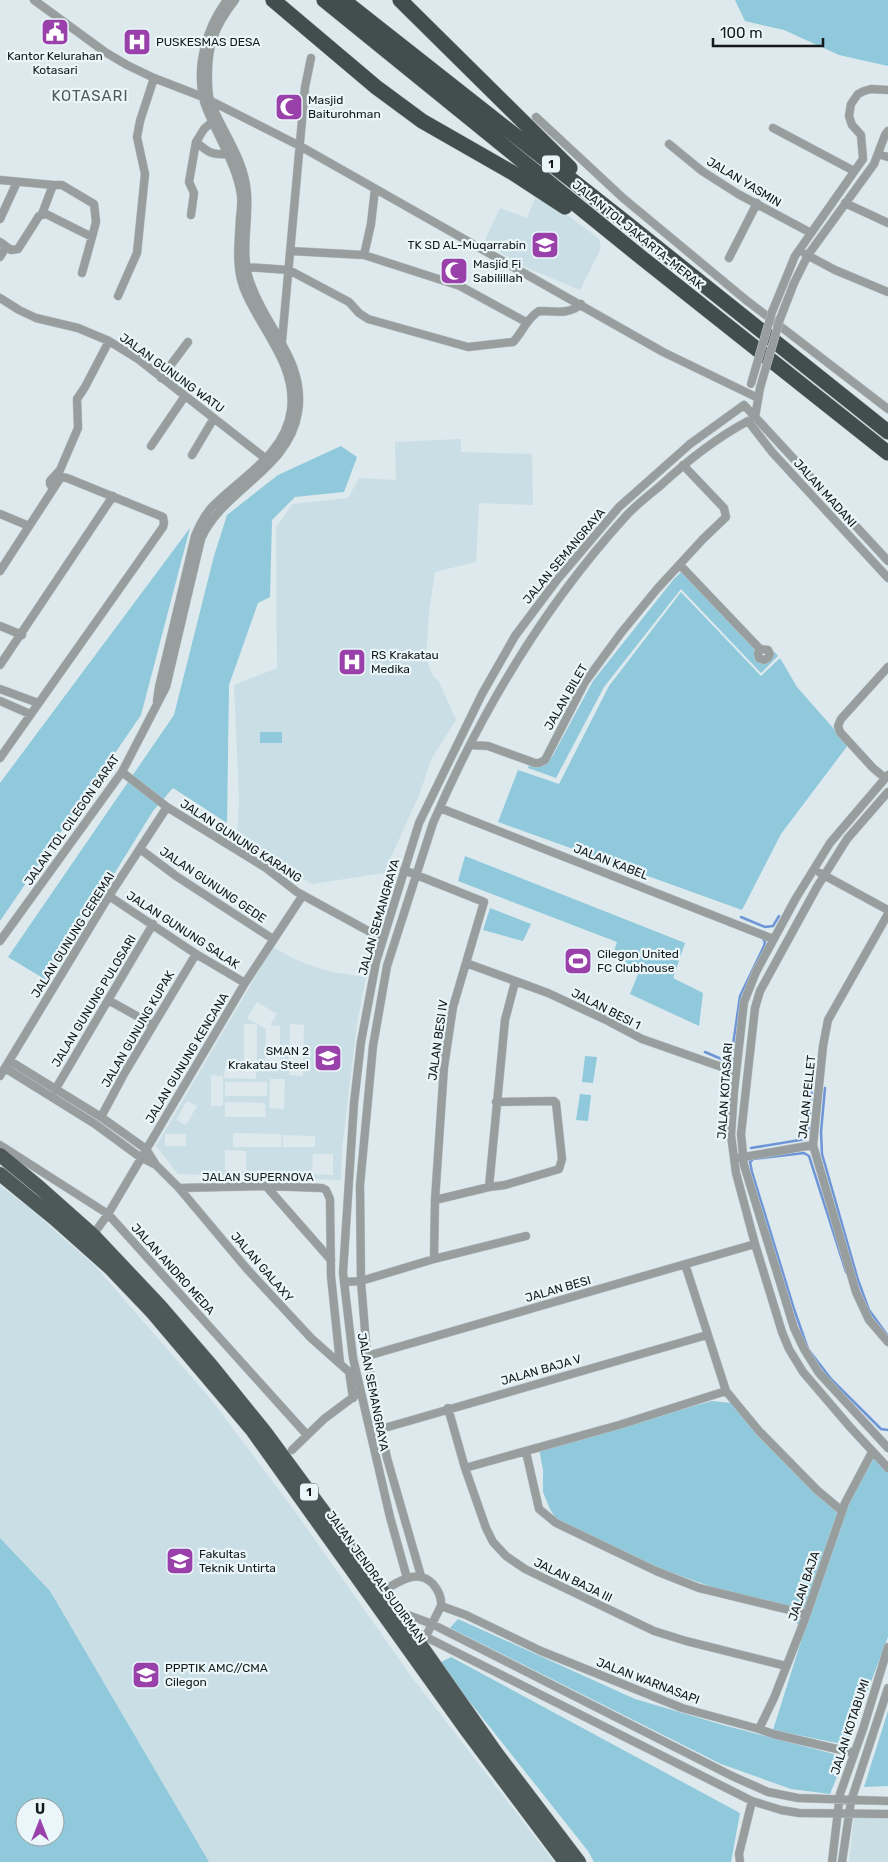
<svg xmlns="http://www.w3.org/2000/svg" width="888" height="1862" font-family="Rubik,sans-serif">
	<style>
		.built { fill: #cadee6; fill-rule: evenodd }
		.green { fill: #8fc9db; fill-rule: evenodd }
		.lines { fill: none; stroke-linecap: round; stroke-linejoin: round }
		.stream { stroke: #6e95d6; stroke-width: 2.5 }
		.minor-casing { stroke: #b9c4c7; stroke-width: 9 }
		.trunk-casing { stroke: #b9c4c7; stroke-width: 15 }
		.motorway-casing { stroke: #b9c4c7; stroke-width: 16 }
		.minor { stroke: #989e9e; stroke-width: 8 }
		.trunk { stroke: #4d5858; stroke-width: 14 }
		.motorway { stroke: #424d4d; stroke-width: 15 }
		.minor-bridge-casing { stroke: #b9c4c7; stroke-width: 9; stroke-linecap: butt }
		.minor-bridge { stroke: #989e9e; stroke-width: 8 }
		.labels { text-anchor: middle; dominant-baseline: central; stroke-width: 4.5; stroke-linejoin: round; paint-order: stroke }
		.shield { fill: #eaf6fa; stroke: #555b5e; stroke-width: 1 }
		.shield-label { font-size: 11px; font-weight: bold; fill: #15191b }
		.poi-label { font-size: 12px; fill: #15191b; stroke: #eaf6fa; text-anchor: start }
		.street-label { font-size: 12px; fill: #15191b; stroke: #eaf6fa }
		.quarter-label { font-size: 15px; letter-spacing: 1px; fill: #4f595c; stroke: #eaf6fa }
	</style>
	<rect width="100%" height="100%" fill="#dde9ed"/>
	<path class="built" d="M535,198L561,210L599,239L601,248L580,290L525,267L484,242L500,208L527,218Z
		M461,439V452L532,454L533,505L479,503L476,562L435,572L429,612L426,657L432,675L439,682L456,720L432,758L419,795L384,873L313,884L276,867L237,837L239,799L234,685L277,668L276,528L292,504L348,498L359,478L396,480L395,442Z
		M273,947L292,958L309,965L332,972L366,977L357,1024L342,1149L341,1180L178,1174L156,1146ZM257,1002L277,1014L270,1025L280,1026V1066H265L266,1029L247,1018ZM244,1024H257V1064H244ZM290,1024L304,1025L303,1076L289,1075ZM225,1066H256V1079L224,1078ZM211,1075L223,1076V1106H211ZM270,1079H285L284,1109L269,1108ZM225,1082H267V1096H225ZM187,1101L197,1106L186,1125L176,1120ZM225,1102L265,1103L266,1117H225ZM233,1133L281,1134L282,1147H233ZM165,1134H186V1146H165ZM283,1135L315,1136V1147H283ZM225,1150L246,1151V1171L225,1170ZM313,1154H333V1175L312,1174Z
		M0,1186L28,1207L95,1266L214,1403L294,1510L411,1676L554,1862H0ZM25,1807H55V1837H25Z
		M854,1816L888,1817V1862H849Z"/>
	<path class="green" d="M735,0H888V66L839,55L784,30L745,21Z
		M341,446L357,457L344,492L295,497L272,520L270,597L258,603L229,685L227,823L173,788L153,811L48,981L8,957L174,715L214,556L227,515L278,475Z
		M190,528L141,715L0,921V783Z
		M684,572L759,652V654L771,659L775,652L778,656L761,673L681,589L604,687L556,778L528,768L529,764C540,768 545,765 552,757L593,681L673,580L680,573Z
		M681,592L761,676L780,658L797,687L848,745L781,834L742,910L498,822L518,770L559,784L609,686Z
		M260,732H282V743H260Z
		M465,856L685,943L673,978L703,993L699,1026L630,994L640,969L612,957L617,942L458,881Z
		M490,908L531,924L523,941L483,930Z
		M585,1056L597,1057L593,1083L582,1082Z
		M580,1094L591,1095L588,1121L576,1120Z
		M712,1401L732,1403L839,1510L875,1456L888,1467V1637L847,1745L773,1730L803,1635L790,1609L726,1592L642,1562L558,1522L550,1509L543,1492V1470L539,1449Z
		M0,1538L50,1591L209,1862H0ZM25,1807H55V1837H25Z
		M458,1619L635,1699L723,1725L845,1757L830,1794L791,1789L721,1764L450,1628Z
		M451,1657L740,1813L731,1862H594L588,1851L439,1663Z
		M888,1711V1786L864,1787Z"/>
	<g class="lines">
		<path class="stream" d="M741,917L765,927L773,926L779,916
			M705,1052L726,1061L731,1059L740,996L764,946L765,942L762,937
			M825,1088L821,1132L822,1154L858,1280L869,1310L888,1336
			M751,1148L806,1139L808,1136L812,1087
			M846,1272L809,1156L804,1153L753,1159L750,1162L752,1172L794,1309L808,1349L831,1379L881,1429L888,1430"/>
		<defs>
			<path id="minor" d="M34,0L105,52L127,65L154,78L203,97L300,146L663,352L758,398
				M536,117L623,198L746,300L888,409
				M773,128L854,171
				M196,142C208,152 211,155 227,154
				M669,144L702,171L738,194L811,233
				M878,154L888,157
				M0,180L53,185L42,214
				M845,203L888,223
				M191,215L194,193L189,182L196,142L204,129L212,122
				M0,219L17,182
				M0,242L11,250L18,249L39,216L46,214L92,237L96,222L94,204L62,185H53
				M290,251L364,255L460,286L526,322
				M805,254L835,270L888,292
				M364,255L371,224L375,189
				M0,257L6,247
				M729,258L757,203
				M246,267L289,270L349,302L359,313L368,319L468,347L513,342C523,332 526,319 539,311C553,311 570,315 581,304
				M82,273L92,237
				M118,296L137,253L145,174L137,137L140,121L154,78
				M0,298L19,310L36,318L78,328L109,341L138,359L270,462
				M772,312L795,256L863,159L861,135L852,125L849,116L851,104L858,94L864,91L871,89L888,90
				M780,319L794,283L808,255L874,164L885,135L888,131
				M282,341L305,87L311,58
				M161,378L188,342
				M744,405L888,561
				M755,417L760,388
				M151,446L185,396
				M192,455L214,418
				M53,489L50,484V481L60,470L78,428L77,399L85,387L109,341
				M0,514L29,526
				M680,565L760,649L768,650L770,654L768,658L764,660L759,658L758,654L760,649
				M0,571L61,477L67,478L163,517L164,523L163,527L0,758
				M0,626L22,635
				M0,665L113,496
				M0,689L38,703
				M0,701L30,714
				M157,701L159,687L195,536C199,526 204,516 212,507C241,477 285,455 291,410C297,364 260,329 244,289C235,266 239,242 240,218C241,210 242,202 241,195C237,168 223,146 212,121C209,114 204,105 203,97C196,64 207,27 227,0
				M470,745L488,746L535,763H539L545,760L585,682L621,633L657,589L703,539L726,517L724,508L683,465
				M122,772L167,807L266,868L297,892L383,939
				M888,775L830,843L796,898L756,972L744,1002L734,1091L731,1135L736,1173L755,1244L782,1332L789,1349L803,1372L850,1427L888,1468
				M885,778L873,768L840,732L838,726L841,719L888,667
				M888,792L847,839L817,887L760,991L755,1008L741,1134L744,1165L794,1328L804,1349L819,1373L888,1448
				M440,808L773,939
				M140,849L176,876L273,939
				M404,870L484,902L453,1007L444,1067L435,1200L434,1259
				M820,873L888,910
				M109,896L196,954L245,983
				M888,914L828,1020L823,1046L813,1145L856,1292L869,1320L888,1342
				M0,941L122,772L166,687L201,539C223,489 289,470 298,412C306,363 268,330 252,287C239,257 249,225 247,194C245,160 223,133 211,103C208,96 208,87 208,80C207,46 214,27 235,0
				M466,963L548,993L608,1021L642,1039L736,1072
				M108,1000L153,1025
				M10,1061L101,1117L146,1149L156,1165L179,1188L247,1269L311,1338L357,1379
				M5,1068L95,1124L140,1157L156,1165
				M0,1076L109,896L167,807
				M55,1090L153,924
				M101,1117L124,1074L196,954
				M0,1145L108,1214L307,1435
				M738,1158L813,1145
				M266,1186L331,1260
				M489,1187L505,1185L556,1170L559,1169L562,1159L556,1103L554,1101L496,1102
				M179,1188L266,1186L322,1188L326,1190L330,1199L331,1276L340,1363
				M435,1200L489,1187L505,1020L515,982
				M93,1235L108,1214L245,983L303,895
				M685,1264L726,1391L759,1431L817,1490L842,1511
				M344,1282L361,1281L434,1259L526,1236
				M367,1356L755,1244
				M349,1371L353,1398
				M448,1408L465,1468L486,1528L493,1542L506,1556L525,1569L654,1631L686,1641L786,1666
				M381,1429L707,1335
				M292,1450L324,1419L360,1392
				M526,1452L539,1509L556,1523L656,1571L699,1588L806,1614
				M465,1468L619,1425L726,1391
				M421,1576L387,1458L367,1356L361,1281L360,1185L373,1046L387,966L433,823C481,712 544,606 626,516C636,505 648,496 660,486C687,461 716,438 748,421L772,452L888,578
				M407,1578L390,1517L353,1358L343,1273L354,1103L361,1042L376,962L419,823L482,694L515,636L557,580L619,507L690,444L744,405
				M381,1592C397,1583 417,1567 433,1584C438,1590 442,1598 441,1606L426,1636
				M441,1606L466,1615L541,1651L682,1708L759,1729L773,1734L854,1753
				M400,1612L432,1624L732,1776L768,1792L798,1798L888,1801
				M412,1630L752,1801L781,1810L799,1813L888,1814
				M759,1729L774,1698L805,1619L845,1503L872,1452
				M740,1862L739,1854L752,1801
				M832,1862L840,1794L863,1729L888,1647
				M842,1862L851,1801L888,1688"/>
			<path id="trunk" d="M0,1155L39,1187L93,1235L160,1306L210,1364L265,1432L396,1610L497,1754L579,1862
				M0,1174L55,1219L110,1268L152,1312L252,1430L467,1731L565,1862"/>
			<path id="motorway" d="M273,0L376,87L422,121L513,173L565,207
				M324,0L642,258L888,453
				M343,0L620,218L888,432
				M400,0L570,168"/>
		</defs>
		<use href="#minor" class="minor-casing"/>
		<use href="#trunk" class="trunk-casing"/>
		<use href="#motorway" class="motorway-casing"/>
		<use href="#minor" class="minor"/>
		<use href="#trunk" class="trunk"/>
		<use href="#motorway" class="motorway"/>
		<defs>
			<path id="minor-bridge" d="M751,384L772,312
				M760,388L780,319"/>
		</defs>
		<use href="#minor-bridge" class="minor-bridge-casing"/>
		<use href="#minor-bridge" class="minor-bridge"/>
	</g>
	<defs>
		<symbol id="civic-square" viewBox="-11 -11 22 22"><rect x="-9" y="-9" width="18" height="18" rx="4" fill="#9940ab" stroke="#eaf6fa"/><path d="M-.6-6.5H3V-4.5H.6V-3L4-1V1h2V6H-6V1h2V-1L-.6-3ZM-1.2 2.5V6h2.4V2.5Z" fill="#fff"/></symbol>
		<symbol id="hospital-square" viewBox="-11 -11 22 22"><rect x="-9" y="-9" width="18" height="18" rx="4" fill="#9940ab" stroke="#eaf6fa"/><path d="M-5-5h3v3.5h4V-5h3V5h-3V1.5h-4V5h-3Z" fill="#fff"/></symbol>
		<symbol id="mosque-square" viewBox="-11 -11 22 22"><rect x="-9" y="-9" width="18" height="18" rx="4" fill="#9940ab" stroke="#eaf6fa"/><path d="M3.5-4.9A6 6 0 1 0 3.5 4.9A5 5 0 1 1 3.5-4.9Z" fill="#fff"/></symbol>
		<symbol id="school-square" viewBox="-11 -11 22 22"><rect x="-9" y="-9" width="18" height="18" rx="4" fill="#9940ab" stroke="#eaf6fa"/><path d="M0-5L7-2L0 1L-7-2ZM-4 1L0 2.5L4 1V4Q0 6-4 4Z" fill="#fff"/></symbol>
		<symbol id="stadium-square" viewBox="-11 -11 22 22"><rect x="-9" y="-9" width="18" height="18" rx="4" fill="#9940ab" stroke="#eaf6fa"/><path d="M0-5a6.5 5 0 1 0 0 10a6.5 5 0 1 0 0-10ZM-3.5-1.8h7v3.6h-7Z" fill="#fff"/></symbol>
		<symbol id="university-square" viewBox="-11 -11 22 22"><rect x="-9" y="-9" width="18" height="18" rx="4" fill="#9940ab" stroke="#eaf6fa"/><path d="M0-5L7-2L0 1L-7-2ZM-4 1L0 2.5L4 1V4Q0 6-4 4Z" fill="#fff"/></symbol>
	</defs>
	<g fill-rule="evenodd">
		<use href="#civic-square" x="39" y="16" width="32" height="32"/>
		<use href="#hospital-square" x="121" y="26" width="32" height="32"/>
		<use href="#mosque-square" x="273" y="91" width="32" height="32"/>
		<use href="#school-square" x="529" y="229" width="32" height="32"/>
		<use href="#mosque-square" x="438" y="255" width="32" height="32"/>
		<use href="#hospital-square" x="336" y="646" width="32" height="32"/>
		<use href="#stadium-square" x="562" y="945" width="32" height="32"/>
		<use href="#school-square" x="312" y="1042" width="32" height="32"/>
		<use href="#university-square" x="164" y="1545" width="32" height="32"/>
		<use href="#university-square" x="130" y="1659" width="32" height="32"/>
	</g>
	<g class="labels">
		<g class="shield">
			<rect x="542" y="155.5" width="18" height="17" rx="4"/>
			<rect x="300" y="1483.5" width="18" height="17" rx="4"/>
		</g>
		<g class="shield-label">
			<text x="551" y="164">1</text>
			<text x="309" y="1492">1</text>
		</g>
		<g class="poi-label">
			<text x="156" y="42">PUSKESMAS DESA</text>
			<text x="55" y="56" text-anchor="middle">Kantor Kelurahan<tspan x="55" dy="14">Kotasari</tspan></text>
			<text x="308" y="100">Masjid<tspan x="308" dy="14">Baiturohman</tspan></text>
			<text x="526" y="245" text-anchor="end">TK SD AL-Muqarrabin</text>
			<text x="473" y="264">Masjid Fi<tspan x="473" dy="14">Sabilillah</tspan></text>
			<text x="371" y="655">RS Krakatau<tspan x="371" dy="14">Medika</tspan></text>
			<text x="597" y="954">Cilegon United<tspan x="597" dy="14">FC Clubhouse</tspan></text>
			<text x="309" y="1051" text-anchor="end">SMAN 2<tspan x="309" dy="14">Krakatau Steel</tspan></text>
			<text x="199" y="1554">Fakultas<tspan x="199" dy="14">Teknik Untirta</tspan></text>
			<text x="165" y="1668">PPPTIK AMC//CMA<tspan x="165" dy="14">Cilegon</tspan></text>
		</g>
		<g class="street-label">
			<text transform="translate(744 182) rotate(31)">JALAN YASMIN</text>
			<text transform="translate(638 235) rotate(39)">JALAN TOL JAKARTA–MERAK</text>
			<text transform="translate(172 373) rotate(36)">JALAN GUNUNG WATU</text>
			<text transform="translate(825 493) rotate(48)">JALAN MADANI</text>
			<text transform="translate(564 556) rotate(-50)">JALAN SEMANGRAYA</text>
			<text transform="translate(566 697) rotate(-60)">JALAN BILET</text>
			<text transform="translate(72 820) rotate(-55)">JALAN TOL CILEGON BARAT</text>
			<text transform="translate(241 841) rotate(33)">JALAN GUNUNG KARANG</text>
			<text transform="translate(611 862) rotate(21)">JALAN KABEL</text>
			<text transform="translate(213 885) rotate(34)">JALAN GUNUNG GEDE</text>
			<text transform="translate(379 917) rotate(-74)">JALAN SEMANGRAYA</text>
			<text transform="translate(183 930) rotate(33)">JALAN GUNUNG SALAK</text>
			<text transform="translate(73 935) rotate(-58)">JALAN GUNUNG CEREMAI</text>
			<text transform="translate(94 1001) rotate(-59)">JALAN GUNUNG PULOSARI</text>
			<text transform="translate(606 1009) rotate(27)">JALAN BESI 1</text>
			<text transform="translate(138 1029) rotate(-60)">JALAN GUNUNG KUPAK</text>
			<text transform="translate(438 1040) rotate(-82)">JALAN BESI IV</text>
			<text transform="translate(187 1058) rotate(-59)">JALAN GUNUNG KENCANA</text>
			<text transform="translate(725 1091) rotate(-86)">JALAN KOTASARI</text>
			<text transform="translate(807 1097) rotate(-84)">JALAN PELLET</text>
			<text x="258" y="1177">JALAN SUPERNOVA</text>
			<text transform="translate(262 1267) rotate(49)">JALAN GALAXY</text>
			<text transform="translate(173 1269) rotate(48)">JALAN ANDRO MEDA</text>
			<text transform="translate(558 1289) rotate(-16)">JALAN BESI</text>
			<text transform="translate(541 1370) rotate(-16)">JALAN BAJA V</text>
			<text transform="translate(373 1392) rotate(79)">JALAN SEMANGRAYA</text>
			<text transform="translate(376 1577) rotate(54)">JALAN JENDRAL SUDIRMAN</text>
			<text transform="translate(573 1580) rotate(26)">JALAN BAJA III</text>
			<text transform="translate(804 1586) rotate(-71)">JALAN BAJA</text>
			<text transform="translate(648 1681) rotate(21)">JALAN WARNASAPI</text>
			<text transform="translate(850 1727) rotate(-72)">JALAN KOTABUMI</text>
		</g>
		<g class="quarter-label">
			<text x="90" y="96">KOTASARI</text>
		</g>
	</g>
	<g transform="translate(40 1822)"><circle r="24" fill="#eaf6fa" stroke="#959ea1"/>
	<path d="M0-4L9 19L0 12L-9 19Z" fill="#9940ab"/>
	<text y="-8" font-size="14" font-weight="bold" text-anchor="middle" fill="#15191b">U</text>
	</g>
	<path d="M713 38v8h110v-8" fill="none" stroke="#15191b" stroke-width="2.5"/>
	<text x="720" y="38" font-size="15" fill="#15191b" stroke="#eaf6fa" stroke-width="4" paint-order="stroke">100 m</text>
</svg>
